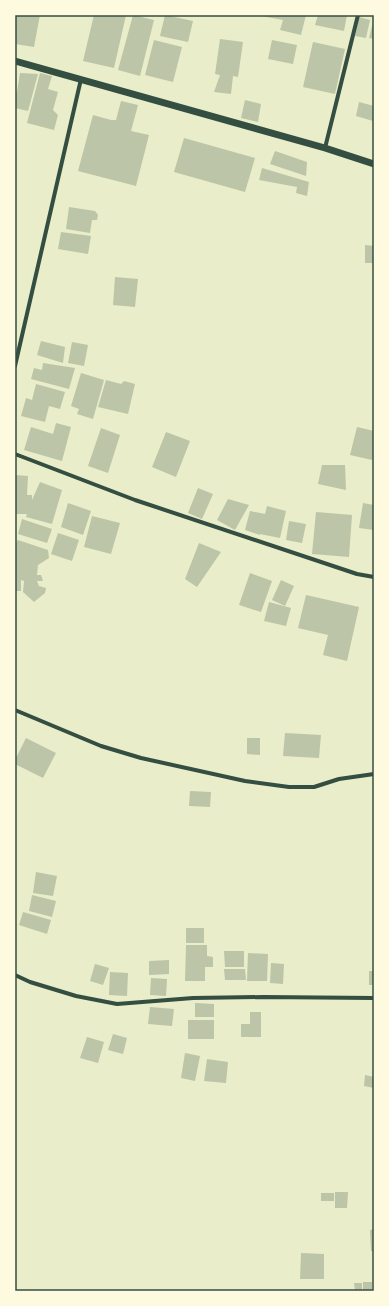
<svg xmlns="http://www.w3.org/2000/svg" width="389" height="1306" font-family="Barlow,sans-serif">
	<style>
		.building { fill: #bcc5a7 }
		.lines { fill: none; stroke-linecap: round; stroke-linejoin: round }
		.minor { stroke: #344e41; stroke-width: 4 }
		.tertiary { stroke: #344e41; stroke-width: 7 }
		.neatline { fill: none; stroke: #344e41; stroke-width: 1.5 }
	</style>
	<rect width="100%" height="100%" fill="#e9edc9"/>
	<path class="building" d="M15,15H40L34,47L15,44Z
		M94,15H126L114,68L83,61Z
		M133,15L154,20L140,76L118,70Z
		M165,15L193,21L188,42L160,36Z
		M261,15H274V18L275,15H306L301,35L280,30L283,20L261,16Z
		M318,15H347L344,31L315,25Z
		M359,17L370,20L366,38L355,36Z
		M373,22H374V39L369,38Z
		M220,39L243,42L238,77L233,76L231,94L214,92L220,75L215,74Z
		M154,40L182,47L173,82L145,75Z
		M272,40L297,45L293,64L268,59Z
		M313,42L345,49L335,94L303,87Z
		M20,73L38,74L28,111L15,108V92H17Z
		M40,73L52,76L48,89L58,92L53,110L58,115L54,130L27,123Z
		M245,100L261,104L258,122L241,118Z
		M121,101L138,105L131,131L149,135L136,186L78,171L93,115L111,120H116Z
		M359,102L374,106L373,121L356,116Z
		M184,138L255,158L245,192L174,172Z
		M275,151L307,162L306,176L270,164Z
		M262,168L309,182L307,196L296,193L297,187L259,180Z
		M69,207L95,211L98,215L97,220H92L90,233L66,229Z
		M61,232L91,236L88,254L58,249Z
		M365,245L374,246V263H365Z
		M115,277L138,279L135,307L113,305Z
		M41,341L65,347L63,363L37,355Z
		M72,342L88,345L84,366L68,363Z
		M43,363L75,368L69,389L31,379L34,368L42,370Z
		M81,373L104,380L93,419L77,414L79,409L71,406Z
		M106,380L121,384L124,381L135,384L128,414L98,407Z
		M36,384L65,392L60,409L49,406L45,422L21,416L26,398L32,400Z
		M56,423L71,427L62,461L24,450L31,427L53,434Z
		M357,427L374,431V452L372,460L350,455Z
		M101,428L120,435L108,473L88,466Z
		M166,432L190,441L176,477L152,467Z
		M322,465H345L346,490L318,484Z
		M15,475L28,476L27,495H32V500L40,482L62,490L52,524L26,517L27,514H15Z
		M198,488L213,494L202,519L188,513Z
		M228,499L249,505L235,530L217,520Z
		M68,503L91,511L83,535L61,527Z
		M363,503L374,505V530L359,528Z
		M267,506L286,511L280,538L260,534V535L245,530L250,511L265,514Z
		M316,512L352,515L349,557L312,554Z
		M92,516L120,523L111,554L84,547Z
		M22,519L52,529L47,543L18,534Z
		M289,521L306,524L302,543L286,540Z
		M58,533L79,540L72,561L51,554Z
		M18,540L48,550L49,558L38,565L37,575H41L43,581H37L39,586L46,588L45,593L34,602L23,592L24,581L21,580V591H15V543Z
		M199,543L221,552L197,587L185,579Z
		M250,573L272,581L261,612L239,605Z
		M281,580L294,586L285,606L272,600Z
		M306,595L359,607L347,661L323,655L328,635L298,628Z
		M269,602L291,608L286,626L264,621Z
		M285,733L321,735L319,758L283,756Z
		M26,738L56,753L43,778L15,764V760Z
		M247,738H260V755L247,754Z
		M190,791L211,792L210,807L189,806Z
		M36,872L57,876L53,896L33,893Z
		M32,895L56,901L52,917L29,911Z
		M23,912L51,920L47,934L19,925Z
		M186,928H204V943H186Z
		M186,945H207V956L213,957V967H205V981H185Z
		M224,951H244V967H225Z
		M248,953L268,954L267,981H247Z
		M169,960V974L149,975V961Z
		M271,963L284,964L283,984L270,983Z
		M95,964L109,968L103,985L90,981Z
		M224,969H245L246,980H225Z
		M369,971H374V985H369Z
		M110,972L128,973L127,996L109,995Z
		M151,978L167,979L166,996L150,995Z
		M195,1003L214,1004V1017H195Z
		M150,1007L174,1009L172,1026L148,1024Z
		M250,1012H261V1037H241V1024H250Z
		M188,1020H214V1039H188Z
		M113,1034L127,1038L123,1054L108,1050Z
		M87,1037L104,1042L98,1063L80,1058Z
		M185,1053L200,1056L195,1081L181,1078Z
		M207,1059L228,1062L226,1083L204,1081Z
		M365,1075L374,1077V1088L364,1086Z
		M335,1192H348L347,1208H335Z
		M321,1193H334V1201H321Z
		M374,1229V1251H371L370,1230Z
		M301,1253L324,1254V1279H300Z
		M363,1282H372V1291H363Z
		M354,1283H362V1291H355Z"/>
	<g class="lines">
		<path class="minor" d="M325,148L358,15
			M15,366L81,79
			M15,454L135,500L357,574L374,577
			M15,710L101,746L141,758L245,781L289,787H314L339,779L374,774
			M15,975L30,982L76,996L117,1004L193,998L263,997L374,998"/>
		<path class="tertiary" d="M15,61L325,148L374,164"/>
	</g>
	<rect width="389" height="1306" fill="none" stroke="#fefae0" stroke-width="32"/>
	<rect x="16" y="16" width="357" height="1274" class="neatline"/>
</svg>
